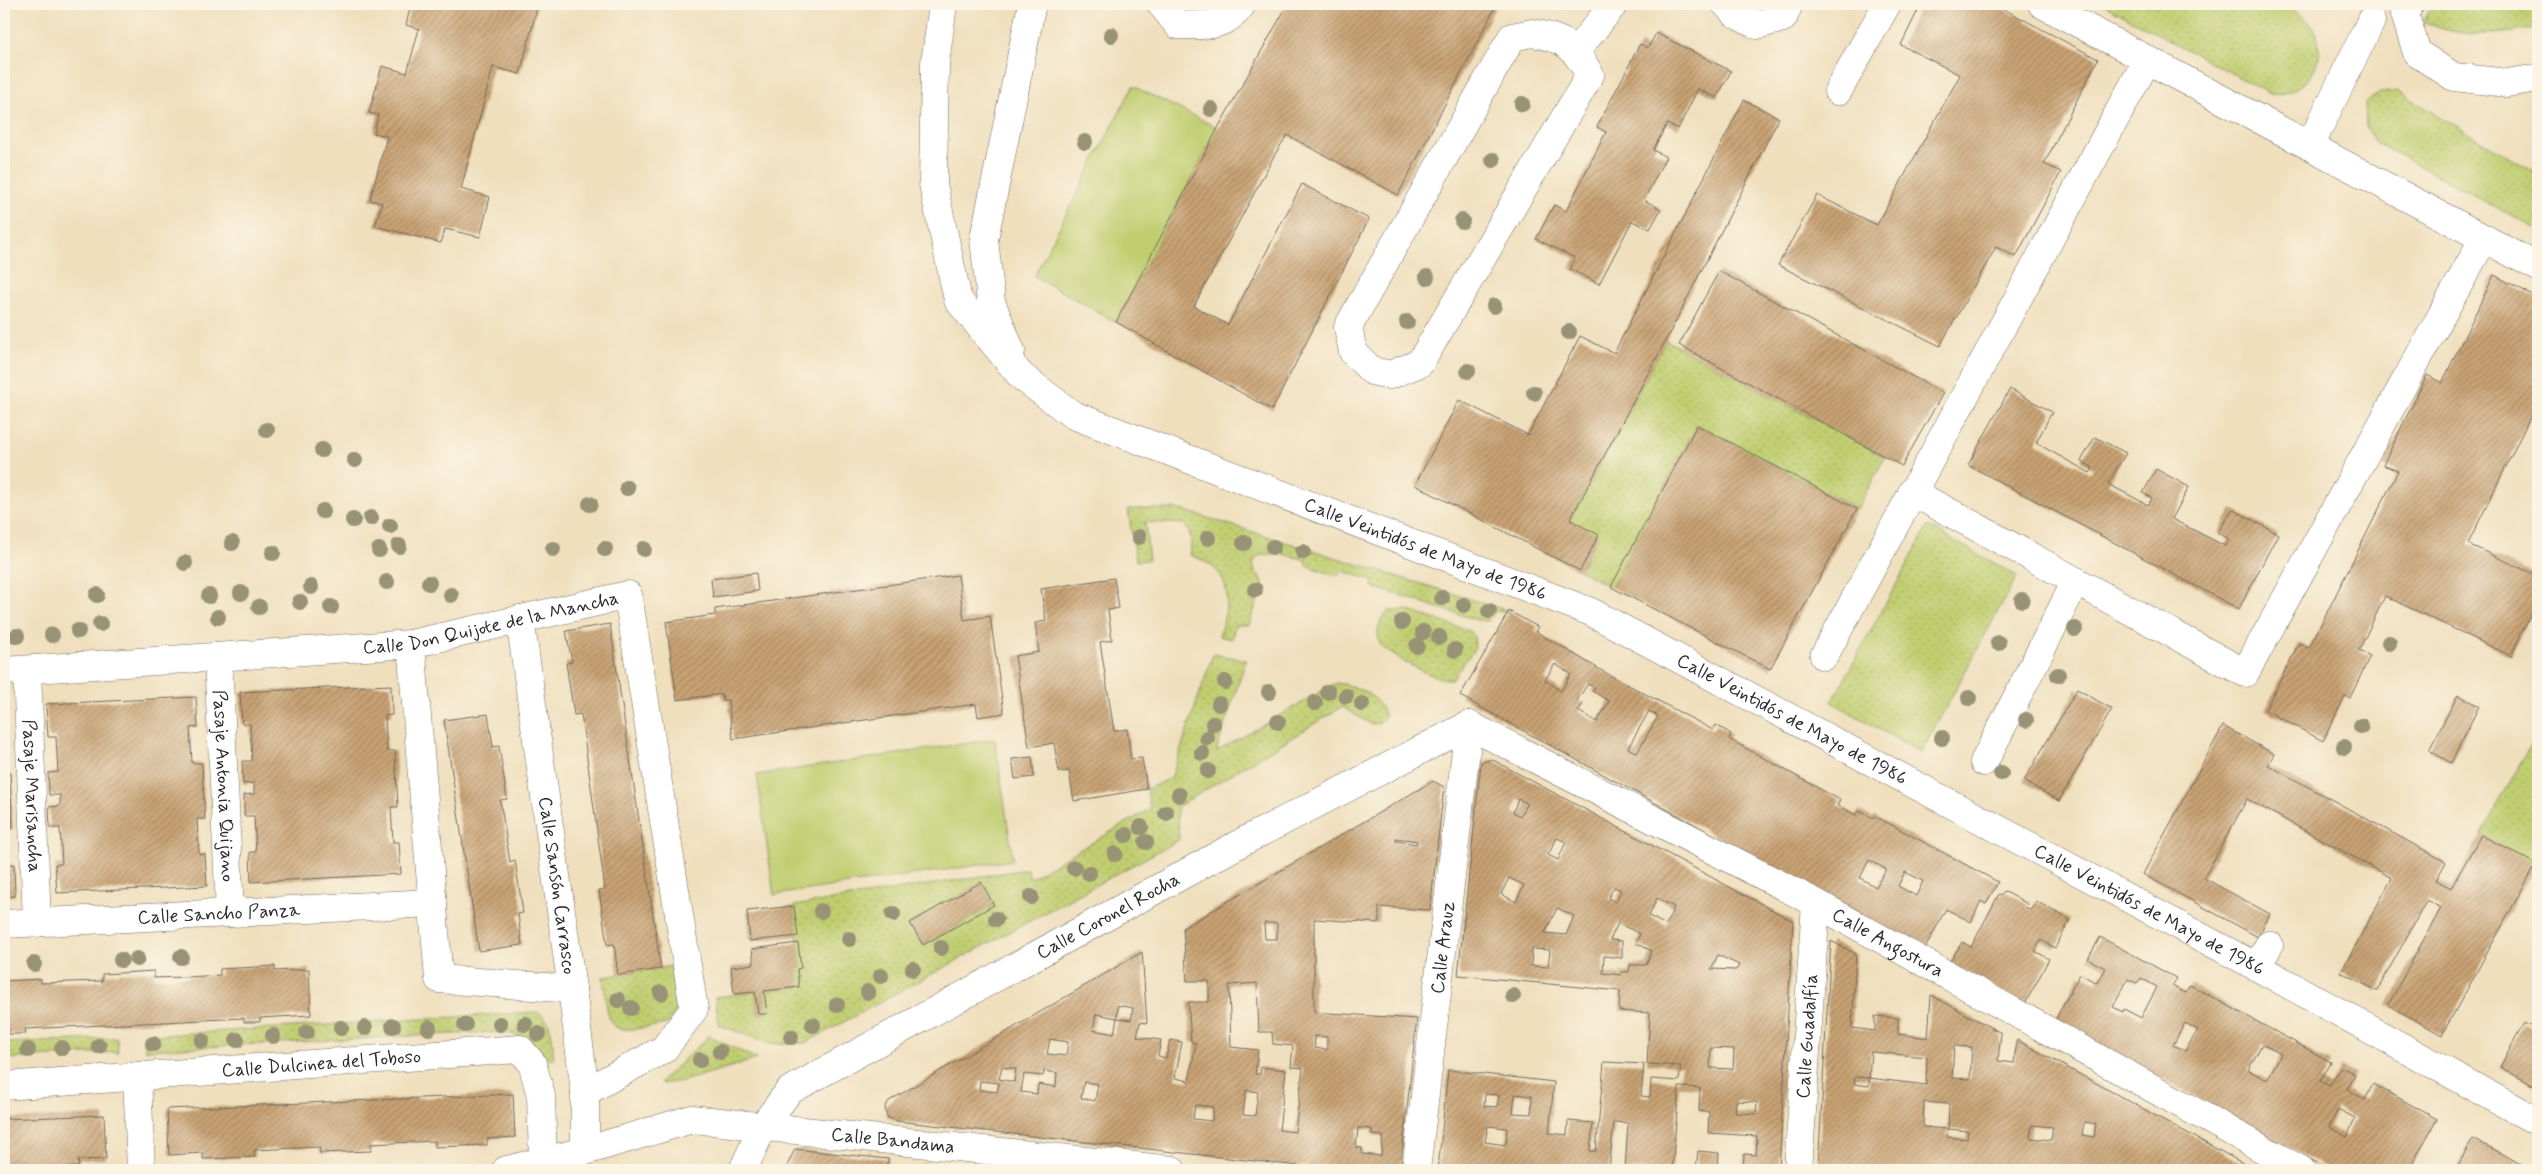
<svg xmlns="http://www.w3.org/2000/svg" width="2542" height="1174" font-family="Mynerve,sans-serif">
	<style>
		.grass { fill: url(#grass-dots); stroke: #767c4e; fill-rule: evenodd }
		.park { fill: #c0ce70; stroke: #767c4e }
		.building { fill: url(#building-hatch); fill-rule: evenodd }
		.lines { fill: none; stroke-linecap: round; stroke-linejoin: round }
		.street-casing { stroke: #706a5e; stroke-width: 29 }
		.street { stroke: #fff; stroke-width: 28 }
		.tree { fill: #989376 }
		.labels { text-anchor: middle; dominant-baseline: central; stroke-width: 4; stroke-linejoin: round; paint-order: stroke }
		.street-label { font-size: 19px; fill: #2b2b2b; stroke: #fcf5e5 }
	</style>
	<defs>
		<pattern id="grass-dots" width="8" height="8" patternUnits="userSpaceOnUse" patternTransform="scale(1.25)"><rect width="8" height="8" fill="#c0ce70"/><path d="M2 2h.1M6 6h.1" fill="none" stroke="#a5b161" stroke-width="1.8" stroke-linecap="round"/></pattern>
		<pattern id="building-hatch" width="6" height="6" patternUnits="userSpaceOnUse" patternTransform="scale(1.25)"><rect width="6" height="6" fill="#c9a374"/><path d="M-1 1l2-2M0 6l6-6M5 7l2-2" fill="none" stroke="#a3855f"/></pattern>
	</defs>
	<rect width="100%" height="100%" fill="#fcf5e5"/>
	<filter id="ink" filterUnits="userSpaceOnUse"><feTurbulence type="fractalNoise" baseFrequency=".02" numOctaves="2"/><feDisplacementMap in="SourceGraphic" scale="10" xChannelSelector="R" yChannelSelector="G"/><feConvolveMatrix kernelMatrix="1 2 1 2 8 2 1 2 1" color-interpolation-filters="sRGB"/></filter>
	<filter id="wash" filterUnits="userSpaceOnUse"><feTurbulence type="fractalNoise" baseFrequency=".0096" numOctaves="4" result="noise"/><feDisplacementMap in="SourceGraphic" scale="20" xChannelSelector="R" yChannelSelector="G"/><feGaussianBlur stdDeviation="1.12" result="paint"/><feColorMatrix in="noise" values="0 0 0 0 0 0 0 0 0 0 0 0 0 0 0 0 0 1.4 0 .05"/><feComposite in="paint" operator="in"/></filter>
	<g filter="url(#wash)">
		<rect width="100%" height="100%" fill="#efdfbd"/>
		<path class="grass" d="M2102,4C2148,4 2193,4 2239,4C2251,4 2270,0 2281,5C2309,15 2326,34 2316,65C2310,85 2290,93 2272,95Z
			M2432,4H2538V27C2502,36 2457,39 2423,21Z
			M2397,91L2538,174V223L2535,228L2375,142L2366,128L2365,102L2380,93Z
			M1666,340L1885,457L1857,509L1697,425L1611,587L1580,571L1570,520Z
			M1128,509H1176L1192,513L1509,611H1497L1487,621L1477,620L1373,587L1372,580L1342,571L1338,576L1307,566L1306,560L1279,553C1269,557 1259,550 1253,563L1255,572L1261,577L1263,584L1249,625H1235L1232,639L1219,636C1231,597 1234,571 1190,555C1191,543 1193,532 1183,524L1145,522L1149,560L1136,561Z
			M1928,526L2017,576L1921,753L1832,702Z
			M1407,610L1469,631L1474,635L1475,648L1452,679C1436,682 1392,656 1380,645C1376,630 1378,622 1389,611Z
			M1213,654L1246,660L1216,752L1336,683C1356,685 1379,695 1385,716L1379,723L1371,724L1342,707L1177,807L1179,840L805,1043L770,1044L719,1025L715,997L755,992L758,1014H766L764,991L799,987L797,969L801,968L794,906L1027,869L1031,878L1150,809L1147,789L1171,778ZM981,883L994,905L923,945L910,924Z
			M2538,731V866L2481,835Z
			M672,966L676,1011L667,1024C608,1033 610,1038 603,977Z
			M537,1012C554,1019 552,1043 554,1059H549C522,1029 508,1032 470,1033L145,1050L144,1036Z
			M709,1036L757,1059L683,1081L662,1084L660,1082Z
			M117,1038L118,1052L4,1059V1043Z"/>
		<path class="park" d="M1133,86L1218,128L1116,322L1034,276Z
			M995,739L1013,860L774,895L757,775Z"/>
		<g id="blocks">
			<path class="building" d="M411,4H538L520,74L493,67L461,189L490,197L480,237L445,229L441,243L375,226L382,203L370,200L387,136L374,133L378,115L369,113L382,66L407,73L419,29L406,25Z
				M1288,4H1497L1398,195L1287,135L1274,156L1194,306L1228,325L1302,184L1369,219L1272,410L1116,322L1218,128Z
				M1921,4H1994L2098,59L2044,164L2061,172L2016,257L1996,247L1940,346L1778,265L1817,195L1877,225L1960,75L1901,45Z
				M1656,33L1731,71L1717,98L1698,89L1678,129L1667,124L1653,150L1666,157L1644,200L1661,209L1650,229L1632,221L1599,284L1570,269L1575,258L1536,239L1554,205L1566,211L1606,132L1597,127L1640,44L1648,48Z
				M1744,100L1779,118L1666,340L1570,520L1599,535L1580,571L1415,485L1459,400L1528,435L1580,336L1614,353Z
				M1719,271L1943,393L1902,466L1679,345Z
				M2494,275L2538,298V401L2468,544L2538,576V598L2511,656L2385,596L2359,650L2370,656L2350,698L2345,696L2323,741L2265,710L2299,643L2309,648L2398,471L2383,465L2427,375L2442,383Z
				M2010,389L2052,412L2036,443L2090,473L2093,468L2081,461L2095,437L2126,453L2108,484L2148,505L2152,498L2143,493L2156,469L2189,487L2172,519L2225,546L2229,539L2218,533L2232,509L2278,534L2239,609L1968,465Z
				M1697,425L1857,509L1770,669L1611,587Z
				M756,573L758,591L713,597L711,579Z
				M958,575L964,620L990,616L1004,713L978,717L976,704L733,739L728,700H723L722,694L677,700L666,622L715,615V609Z
				M1114,578L1119,608L1108,610L1112,640L1100,642L1114,731L1127,729L1131,759L1142,758L1147,789L1074,801L1069,771L1059,772L1054,743L1029,747L1015,656L1039,652L1035,623L1046,621L1041,589Z
				M1509,611L1538,627L1535,631L1604,672L1713,730L1716,725L1731,734L1729,739L1840,800L1837,805L1856,815L1859,811L1873,818L1875,816L1998,882L1986,904L1981,901L1971,922L1946,909L1924,950L1460,696ZM1555,664L1571,674L1561,691L1545,680ZM1588,684L1595,688L1592,691L1609,701L1597,722L1578,711L1583,704L1577,700ZM1649,711L1658,716L1637,753L1628,748ZM1869,860L1886,869L1876,887L1860,878ZM1905,872L1923,881L1916,896L1898,886Z
				M610,624L661,969L618,975L614,944L607,945L599,890L605,889L581,714L574,715L566,663L572,662L566,631Z
				M391,685L392,715L385,716L387,751H395L398,807H391L393,842H399L401,874L251,882L250,852H256L254,816H244V795L254,794V783L243,784L242,761H252L250,724H242L240,692Z
				M2077,689L2112,709L2059,801L2024,781Z
				M2458,695L2479,706L2451,763L2429,750Z
				M196,697L198,727L190,728L192,763H202L205,819H197L199,854H205L207,886L57,893L55,864H62L60,828H50L49,807L60,806V795H49L48,773L58,772L56,737H48L46,704Z
				M488,714L493,747L499,746L507,799L500,800L510,862L515,860L523,913L518,914L522,945L479,951L444,720Z
				M4,717H5L6,738H4Z
				M2223,726L2274,754L2268,765L2446,862L2436,880L2451,888L2481,835L2536,864L2442,1035L2388,1005L2441,908L2427,900L2377,991L2341,972L2392,878L2247,799L2204,878L2270,914L2258,937L2143,874Z
				M1032,757L1034,777L1015,779L1012,759Z
				M1491,759L1793,921L1779,1170H1743L1744,1154L1756,1155L1757,1136L1708,1133L1709,1112L1699,1111L1700,1088L1679,1087L1672,1170H1625L1628,1123L1614,1122L1609,1170H1438L1448,1070L1554,1082L1549,1133L1567,1135L1568,1121L1593,1123L1590,1151H1596L1604,1062L1644,1064L1641,1096L1650,1097L1651,1079L1679,1081L1681,1066L1647,1064L1650,1013L1619,1011L1620,991L1458,975L1481,763ZM1518,799L1527,803L1520,816L1513,812ZM1557,838L1566,842L1558,860L1548,855ZM1509,878L1524,885L1516,902L1501,894ZM1614,887L1621,890L1616,902L1608,898ZM1657,898L1674,907L1666,925L1649,916ZM1557,908L1574,916L1566,935L1545,933ZM1618,923L1640,934L1636,943L1652,951L1646,965H1630L1629,972H1621V975L1603,973L1604,956L1622,958V941L1610,940ZM1532,949L1550,950L1548,967L1531,966ZM1718,955L1739,965L1736,970L1711,969ZM1711,1048L1734,1049L1733,1069L1710,1068ZM1485,1094L1499,1095L1497,1107L1484,1106ZM1515,1094L1532,1096L1531,1114L1513,1113ZM1736,1101L1757,1102L1756,1114L1735,1113ZM1488,1126L1507,1128L1506,1145L1485,1142Z
				M4,773H10L13,829L6,830L8,865L14,864L15,896L4,897Z
				M1433,781L1444,787L1430,910L1379,907V923L1314,919V1012L1417,1019L1400,1170H1335L897,1121L887,1117L885,1107L889,1101L1142,952L1147,1023L1140,1022L1137,1037L1161,1040L1158,1056L1166,1058L1170,1040L1182,1042L1175,1078L1189,1081L1196,1043L1191,1042L1188,1002H1209V981H1187L1183,928ZM1396,838L1417,841V844L1396,841ZM1264,923H1277V939H1265ZM1257,983L1259,1032H1272L1273,1044L1293,1046L1291,1067L1303,1068L1295,1132L1279,1130L1286,1070L1261,1067L1260,1074H1255L1258,1050L1231,1047L1229,985ZM1118,1005L1133,1008L1131,1020L1117,1018L1114,1034L1093,1030L1096,1014L1117,1018ZM1314,1036L1327,1037V1050L1315,1048ZM1050,1039L1068,1042L1066,1056L1047,1054ZM1002,1067L1016,1069L1014,1082L999,1079ZM1044,1071L1057,1073L1056,1087L1038,1084L1037,1094L1021,1092L1024,1074L1043,1076ZM980,1081L999,1083L997,1092L979,1090ZM1084,1082L1098,1084L1095,1101L1081,1098ZM1246,1090L1258,1092L1255,1116L1243,1115ZM1195,1105L1213,1107L1212,1121L1193,1119ZM1358,1128L1372,1129V1135L1383,1136L1381,1156L1362,1154V1148L1356,1147Z
				M981,882L994,905L923,945L910,923Z
				M2004,891L2028,904L2025,907L2031,910L2036,901L2070,920L2055,948L2041,940L2035,951L2049,959L2025,1004L1949,963L1962,942L1971,947L1999,894L2001,895Z
				M794,906L798,936L750,941L747,911Z
				M2100,937L2176,978L2172,986L2185,993L2190,985L2331,1062L2320,1081L2329,1086L2341,1067L2355,1074L2347,1089L2365,1100L2373,1084L2437,1119L2409,1170H2330L2055,1020L2080,974L2097,983L2105,968L2088,959ZM2141,978L2157,987L2141,1018L2124,1009L2123,1012L2113,1007L2128,979L2137,983ZM2185,1023L2198,1030L2185,1051L2173,1045ZM2262,1044L2281,1054L2267,1080L2248,1070ZM2338,1109L2355,1118L2347,1137L2329,1127Z
				M1831,941L1856,954L1852,1028L1875,1031V1016L1898,1018V1034L1928,1038L1931,995L2001,1033L1998,1061L2014,1063L2017,1040L2255,1170H1818ZM1954,1046L1972,1047L1970,1079L1952,1078ZM1871,1052L1927,1057L1926,1085L1869,1078ZM1855,1077L1869,1078V1086L1854,1084ZM1924,1102L1949,1104L1948,1129L1968,1131L1967,1139L1947,1137L1948,1129L1923,1127ZM2084,1122L2096,1124L2094,1137L2082,1135ZM2032,1125L2053,1127L2051,1140L2030,1138Z
				M798,943L801,968L797,969L799,987L764,991L767,1014H758L755,992L734,994L731,967L754,964L752,949Z
				M275,966V971L309,969L311,1015L260,1018V1022H244V1018L25,1029L26,1034H9V1030L4,1031V981L41,979V983L102,981V974L154,971V978L187,977L220,975V969Z
				M2524,1023L2538,1030V1088L2500,1067Z
				M513,1094L515,1137L487,1139V1145L435,1147V1141L371,1144V1151L320,1153L319,1147L254,1150L255,1157L203,1159V1153L169,1155L167,1109Z
				M104,1115L106,1159L78,1160L79,1167L27,1169V1163L4,1164V1119Z
				M2473,1139L2501,1153L2531,1170H2455Z
				M795,1149L849,1155L889,1159L884,1170H785Z
				M1698,1151L1719,1153L1718,1167L1736,1170H1696Z
				M922,1163L978,1169V1170H919Z"/>
		</g>
	</g>
	<g filter="url(#ink)">
		<use href="#blocks" fill-opacity="0" stroke="#706a5e" stroke-width="1"/>
		<g class="lines">
			<defs>
				<g id="street">
					<path id="s1" d="M943,4L935,63L933,184L958,300L1021,376L1073,415L1591,612L2257,967L2538,1122"/>
					<path d="M1161,4L1178,25C1203,26 1228,27 1242,4"/>
					<path d="M1726,4L1736,14L1757,25L1783,18L1789,4"/>
					<path d="M2042,4L2310,146L2371,21"/>
					<path d="M2410,4L2405,14L2417,53L2454,77L2507,83L2538,78"/>
					<path d="M1532,33C1567,39 1573,46 1590,75L1420,363L1390,375L1372,371L1353,352L1348,327L1512,37Z"/>
					<path d="M1576,51L1614,4"/>
					<path d="M1838,91L1887,4"/>
					<path d="M2310,146L2538,267"/>
					<path d="M1011,351L991,302L984,239L1032,4"/>
					<path d="M1912,492L2245,673L2484,238"/>
					<path id="s2" d="M520,619L572,989L585,1092V1151"/>
					<path d="M411,644L439,979L572,989"/>
					<path d="M1824,656L2147,60"/>
					<path id="s3" d="M218,657L230,913"/>
					<path id="s4" d="M27,670L37,923"/>
					<path id="s5" d="M4,671L411,644L628,595L694,1009L664,1049L585,1092"/>
					<path id="s6" d="M1469,725L1816,903L2301,1170"/>
					<path d="M1984,762L2076,581"/>
					<path id="s7" d="M4,924L433,903"/>
					<path d="M2257,967L2269,945"/>
					<path d="M137,1076L141,1170"/>
					<path id="s8" d="M4,1086L520,1049L532,1063L541,1096L543,1161"/>
					<path id="s9" d="M506,1170L585,1151L692,1119L1172,1170"/>
					<path id="s10" d="M743,1170L763,1126L789,1091L1246,840L1469,725"/>
					<path id="s11" d="M1416,1170L1469,725"/>
					<path id="s12" d="M1798,1170L1816,903"/>
				</g>
			</defs>
			<use href="#street" class="street-casing"/>
			<use href="#street" class="street"/>
		</g>
		<g class="tree">
			<circle cx="1111" cy="35" r="8"/>
			<circle cx="1522" cy="104" r="8"/>
			<circle cx="1211" cy="109" r="8"/>
			<circle cx="1085" cy="142" r="8"/>
			<circle cx="1493" cy="160" r="8"/>
			<circle cx="1462" cy="221" r="8"/>
			<circle cx="1427" cy="277" r="8"/>
			<circle cx="1494" cy="306" r="8"/>
			<circle cx="1407" cy="322" r="8"/>
			<circle cx="1569" cy="332" r="8"/>
			<circle cx="1468" cy="371" r="8"/>
			<circle cx="1534" cy="393" r="8"/>
			<circle cx="267" cy="430" r="8"/>
			<circle cx="322" cy="450" r="8"/>
			<circle cx="355" cy="460" r="8"/>
			<circle cx="627" cy="488" r="8"/>
			<circle cx="590" cy="504" r="8"/>
			<circle cx="323" cy="511" r="8"/>
			<circle cx="371" cy="518" r="8"/>
			<circle cx="353" cy="520" r="8"/>
			<circle cx="390" cy="526" r="8"/>
			<circle cx="1139" cy="537" r="8"/>
			<circle cx="1208" cy="538" r="8"/>
			<circle cx="232" cy="543" r="8"/>
			<circle cx="1244" cy="543" r="8"/>
			<circle cx="399" cy="546" r="8"/>
			<circle cx="1273" cy="547" r="8"/>
			<circle cx="553" cy="549" r="8"/>
			<circle cx="605" cy="549" r="8"/>
			<circle cx="644" cy="549" r="8"/>
			<circle cx="379" cy="550" r="8"/>
			<circle cx="1303" cy="552" r="8"/>
			<circle cx="273" cy="553" r="8"/>
			<circle cx="185" cy="563" r="8"/>
			<circle cx="387" cy="582" r="8"/>
			<circle cx="429" cy="583" r="8"/>
			<circle cx="311" cy="587" r="8"/>
			<circle cx="1255" cy="590" r="8"/>
			<circle cx="241" cy="593" r="8"/>
			<circle cx="97" cy="595" r="8"/>
			<circle cx="451" cy="595" r="8"/>
			<circle cx="209" cy="596" r="8"/>
			<circle cx="1442" cy="598" r="8"/>
			<circle cx="2022" cy="600" r="8"/>
			<circle cx="300" cy="602" r="8"/>
			<circle cx="1464" cy="605" r="8"/>
			<circle cx="259" cy="607" r="8"/>
			<circle cx="331" cy="607" r="8"/>
			<circle cx="1489" cy="611" r="8"/>
			<circle cx="218" cy="617" r="8"/>
			<circle cx="1402" cy="622" r="8"/>
			<circle cx="100" cy="624" r="8"/>
			<circle cx="2075" cy="629" r="8"/>
			<circle cx="78" cy="631" r="8"/>
			<circle cx="1423" cy="632" r="8"/>
			<circle cx="52" cy="635" r="8"/>
			<circle cx="17" cy="636" r="8"/>
			<circle cx="1439" cy="637" r="8"/>
			<circle cx="1998" cy="643" r="8"/>
			<circle cx="2389" cy="643" r="8"/>
			<circle cx="1417" cy="646" r="8"/>
			<circle cx="1455" cy="650" r="8"/>
			<circle cx="2058" cy="675" r="8"/>
			<circle cx="1225" cy="682" r="8"/>
			<circle cx="1269" cy="692" r="8"/>
			<circle cx="1328" cy="692" r="8"/>
			<circle cx="1346" cy="696" r="8"/>
			<circle cx="1969" cy="698" r="8"/>
			<circle cx="1315" cy="703" r="8"/>
			<circle cx="1219" cy="704" r="8"/>
			<circle cx="1362" cy="704" r="8"/>
			<circle cx="2026" cy="720" r="8"/>
			<circle cx="1278" cy="722" r="8"/>
			<circle cx="1213" cy="724" r="8"/>
			<circle cx="2361" cy="726" r="8"/>
			<circle cx="1207" cy="738" r="8"/>
			<circle cx="1942" cy="738" r="8"/>
			<circle cx="2344" cy="747" r="8"/>
			<circle cx="1202" cy="753" r="8"/>
			<circle cx="1208" cy="771" r="8"/>
			<circle cx="2001" cy="773" r="8"/>
			<circle cx="1179" cy="795" r="8"/>
			<circle cx="1166" cy="813" r="8"/>
			<circle cx="1141" cy="827" r="8"/>
			<circle cx="1126" cy="835" r="8"/>
			<circle cx="1146" cy="842" r="8"/>
			<circle cx="1115" cy="854" r="8"/>
			<circle cx="1074" cy="868" r="8"/>
			<circle cx="1089" cy="873" r="8"/>
			<circle cx="1031" cy="897" r="8"/>
			<circle cx="821" cy="911" r="8"/>
			<circle cx="893" cy="914" r="8"/>
			<circle cx="996" cy="919" r="8"/>
			<circle cx="849" cy="939" r="8"/>
			<circle cx="941" cy="948" r="8"/>
			<circle cx="181" cy="957" r="8"/>
			<circle cx="137" cy="959" r="8"/>
			<circle cx="121" cy="960" r="8"/>
			<circle cx="34" cy="964" r="8"/>
			<circle cx="913" cy="969" r="8"/>
			<circle cx="881" cy="976" r="8"/>
			<circle cx="868" cy="992" r="8"/>
			<circle cx="661" cy="993" r="8"/>
			<circle cx="1513" cy="996" r="8"/>
			<circle cx="618" cy="1000" r="8"/>
			<circle cx="837" cy="1005" r="8"/>
			<circle cx="631" cy="1008" r="8"/>
			<circle cx="500" cy="1024" r="8"/>
			<circle cx="525" cy="1024" r="8"/>
			<circle cx="465" cy="1025" r="8"/>
			<circle cx="813" cy="1025" r="8"/>
			<circle cx="393" cy="1026" r="8"/>
			<circle cx="341" cy="1028" r="8"/>
			<circle cx="365" cy="1028" r="8"/>
			<circle cx="429" cy="1028" r="8"/>
			<circle cx="307" cy="1032" r="8"/>
			<circle cx="538" cy="1034" r="8"/>
			<circle cx="273" cy="1036" r="8"/>
			<circle cx="791" cy="1037" r="8"/>
			<circle cx="237" cy="1040" r="8"/>
			<circle cx="202" cy="1041" r="8"/>
			<circle cx="153" cy="1044" r="8"/>
			<circle cx="99" cy="1046" r="8"/>
			<circle cx="62" cy="1048" r="8"/>
			<circle cx="28" cy="1050" r="8"/>
			<circle cx="720" cy="1052" r="8"/>
			<circle cx="700" cy="1060" r="8"/>
		</g>
	</g>
	<g class="labels">
		<g class="street-label">
			<text stroke="none"><textPath href="#s1" startOffset="840">Calle Veintidós de Mayo de 1986</textPath></text>
			<text stroke="none"><textPath href="#s5" startOffset="490">Calle Don Quijote de la Mancha</textPath></text>
			<text stroke="none"><textPath href="#s1" startOffset="1245">Calle Veintidós de Mayo de 1986</textPath></text>
			<text stroke="none"><textPath href="#s3" startOffset="129">Pasaje Antonia Quijano</textPath></text>
			<text stroke="none"><textPath href="#s4" startOffset="126">Pasaje Marisancha</textPath></text>
			<text stroke="none"><textPath href="#s2" startOffset="269">Calle Sansón Carrasco</textPath></text>
			<text stroke="none"><textPath href="#s1" startOffset="1650">Calle Veintidós de Mayo de 1986</textPath></text>
			<text stroke="none"><textPath href="#s7" startOffset="215">Calle Sancho Panza</textPath></text>
			<text stroke="none"><textPath href="#s10" startOffset="456">Calle Coronel Rocha</textPath></text>
			<text stroke="none"><textPath href="#s6" startOffset="472">Calle Angostura</textPath></text>
			<text stroke="none"><textPath href="#s11" startOffset="224">Calle Arauz</textPath></text>
			<text stroke="none"><textPath href="#s12" startOffset="134">Calle Guadalfía</textPath></text>
			<text stroke="none"><textPath href="#s8" startOffset="318">Calle Dulcinea del Toboso</textPath></text>
			<text stroke="none"><textPath href="#s9" startOffset="395">Calle Bandama</textPath></text>
		</g>
	</g>
	<rect width="2542" height="1174" fill="none" stroke="#fcf5e5" stroke-width="20"/>
</svg>
